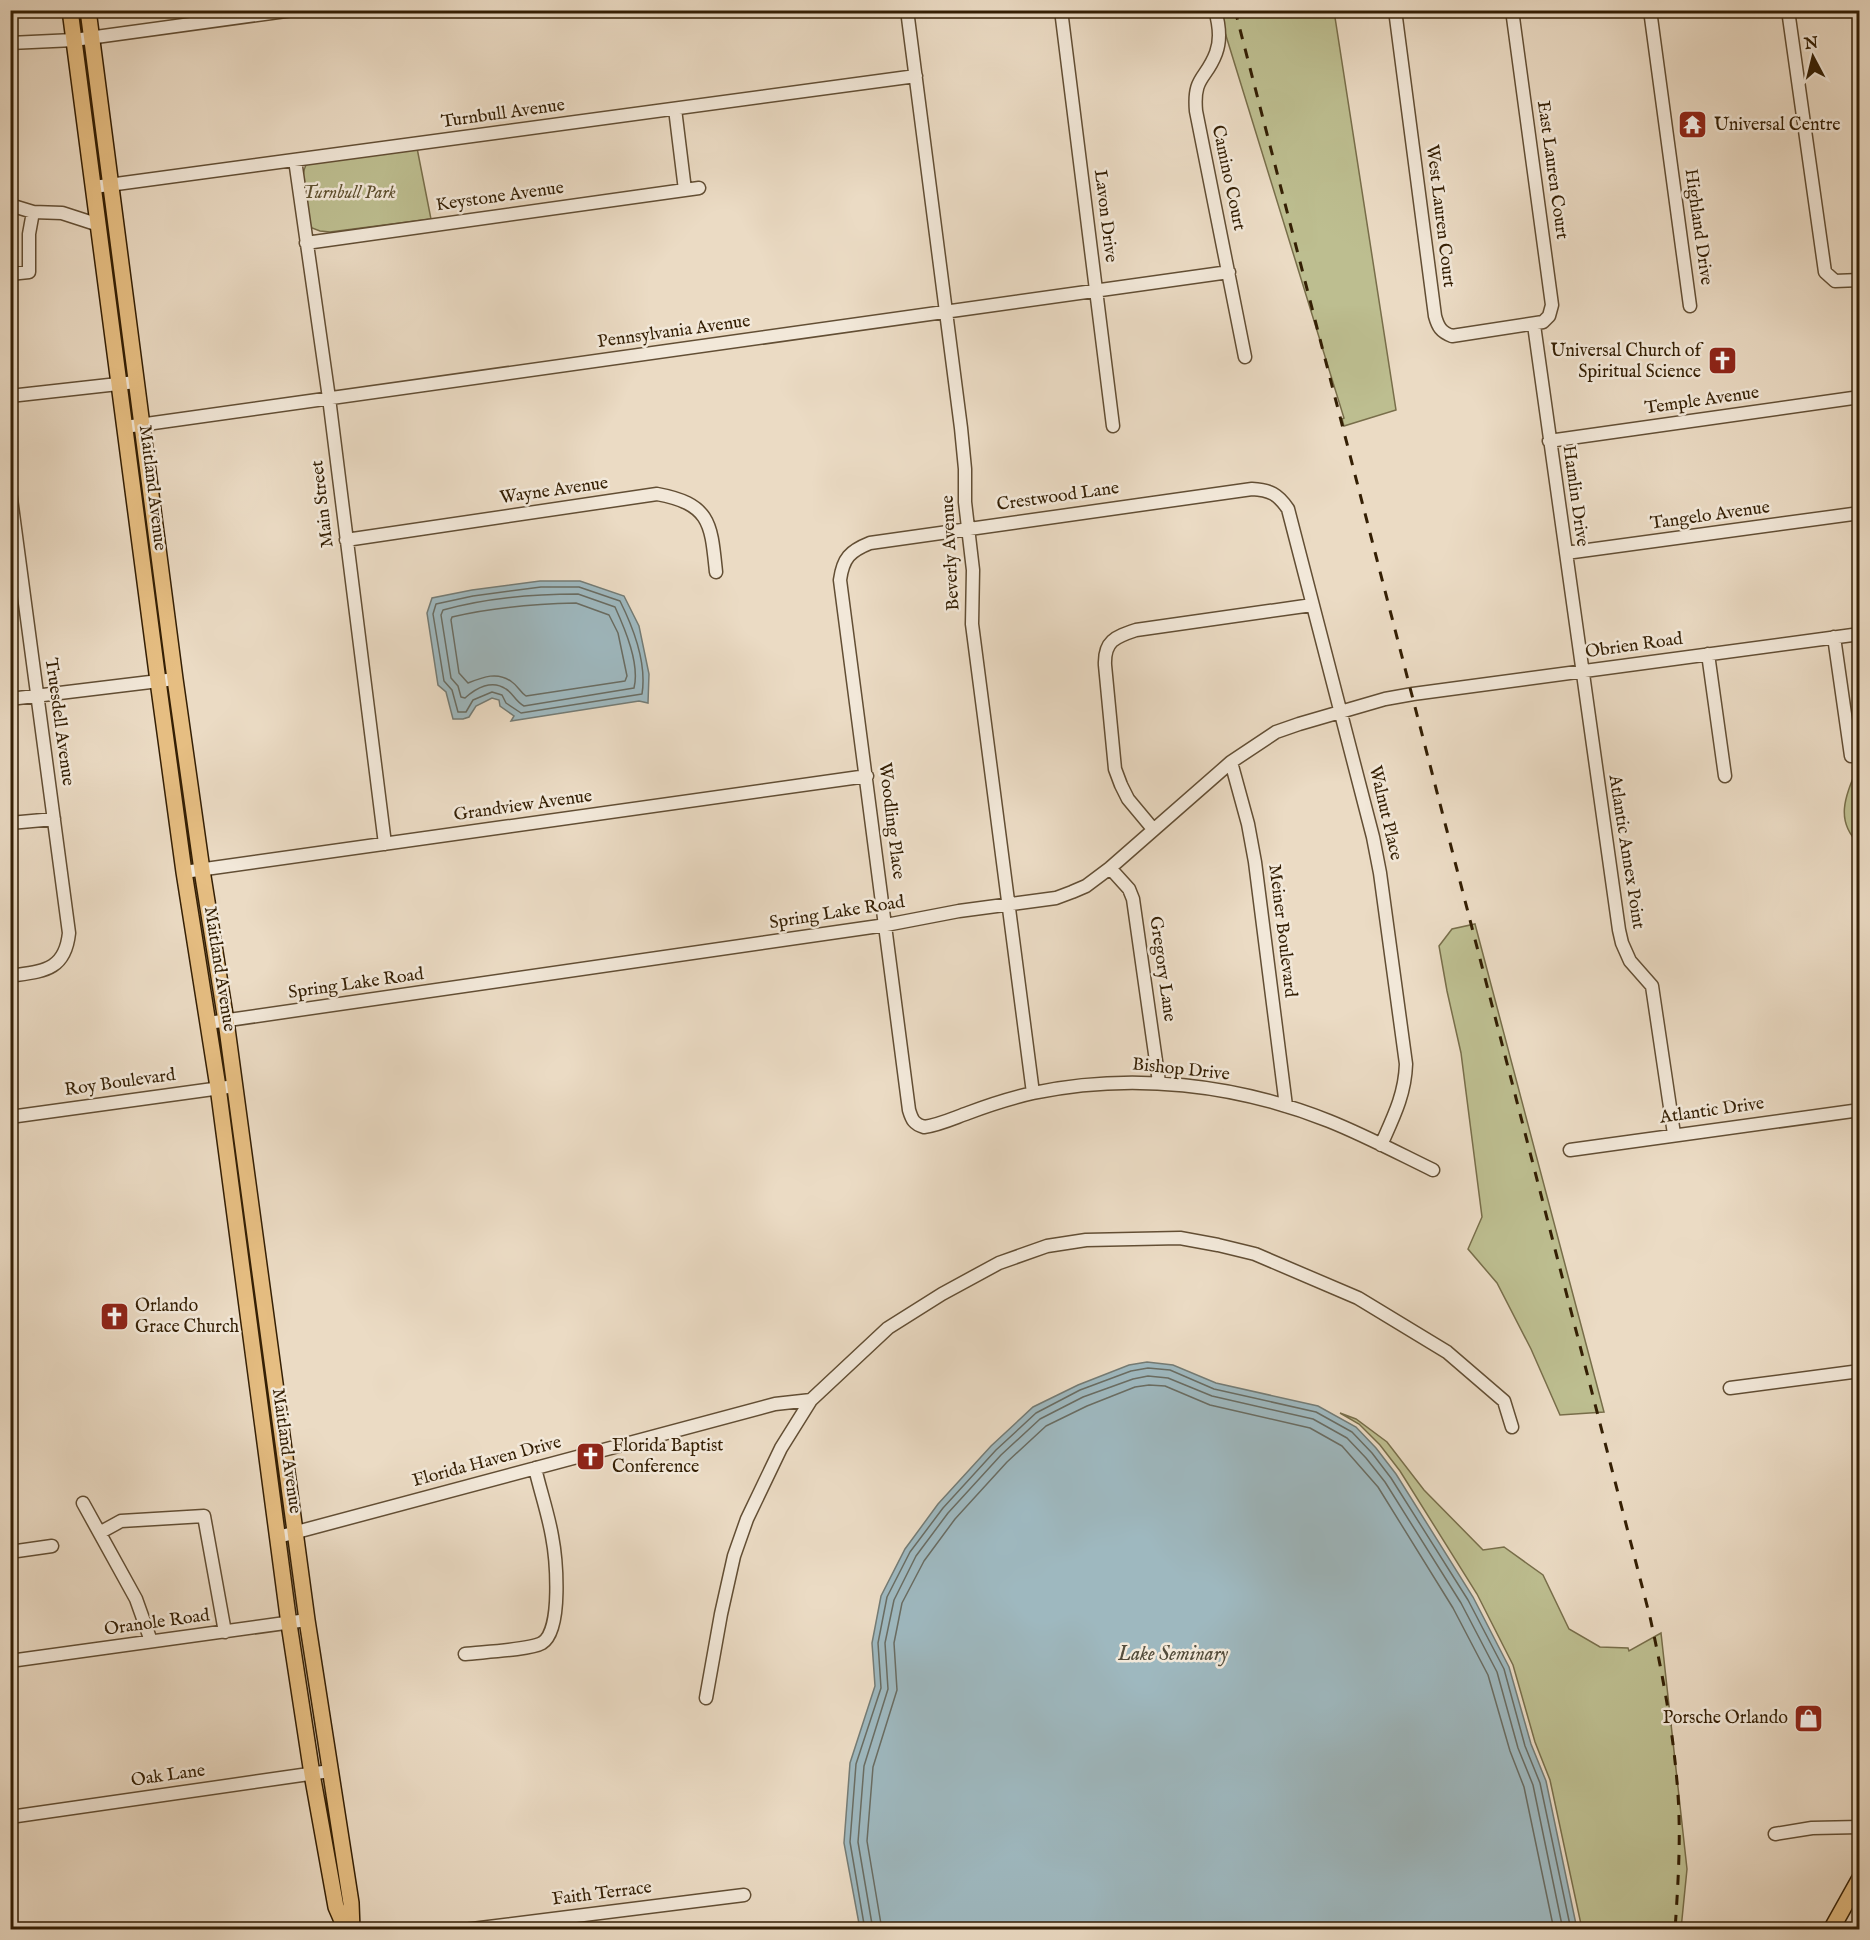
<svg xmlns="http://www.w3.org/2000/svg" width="1870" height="1940" font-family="'IM FELL English',serif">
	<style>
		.green { fill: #bdbe90; stroke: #786e4a; stroke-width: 1.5 }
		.water { fill: #9eb8bf; stroke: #747b74; stroke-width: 1.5 }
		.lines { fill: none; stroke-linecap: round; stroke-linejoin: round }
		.shore { stroke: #696c62; stroke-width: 1.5 }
		.minor-casing { stroke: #624e34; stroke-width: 15 }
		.major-casing { stroke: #341f04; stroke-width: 18 }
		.minor { stroke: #f2e8d9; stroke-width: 12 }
		.major { stroke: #e6be82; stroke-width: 15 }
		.rail { stroke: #341f04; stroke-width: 3; stroke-dasharray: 10 10; stroke-linecap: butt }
		.labels { text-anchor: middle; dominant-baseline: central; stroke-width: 5; stroke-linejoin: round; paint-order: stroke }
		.street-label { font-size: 18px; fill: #341f04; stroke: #f2e8d9 }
		.poi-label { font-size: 18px; fill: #341f04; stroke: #f2e8d9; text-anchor: start }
		.park-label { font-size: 18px; font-style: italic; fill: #5d4f2e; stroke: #f2e8d9 }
		.water-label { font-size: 20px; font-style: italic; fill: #544d3c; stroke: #f2e8d9 }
	</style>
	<rect width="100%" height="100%" fill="#ebdbc4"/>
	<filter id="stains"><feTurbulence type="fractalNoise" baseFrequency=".00333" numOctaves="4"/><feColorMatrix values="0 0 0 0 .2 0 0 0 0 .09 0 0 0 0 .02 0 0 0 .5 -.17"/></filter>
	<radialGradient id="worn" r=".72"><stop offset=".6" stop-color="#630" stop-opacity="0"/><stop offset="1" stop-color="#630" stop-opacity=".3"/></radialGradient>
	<path class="green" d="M1220,11H1334L1396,410L1344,426L1342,419L1344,418L1223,26Z
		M417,148L431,219L330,232L320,231L312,228C305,213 299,179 306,165L312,162Z
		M1859,764V844C1833,819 1847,793 1859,764Z
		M1475,924L1604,1412L1560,1415L1531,1349L1497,1283L1468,1249L1482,1217L1461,1053L1447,991L1439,946L1452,929Z
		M1340,1413L1356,1419L1387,1442L1424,1490L1483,1550L1504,1547L1543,1575L1569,1629L1600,1647L1628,1648L1629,1651L1661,1633L1687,1869L1681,1929H1582L1550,1780L1535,1742L1513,1665L1477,1594L1400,1471L1380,1445L1359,1424Z"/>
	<path class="water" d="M540,581H580L624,596L639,626L649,674L648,703L639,701L511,721L514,716L500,706L499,700L492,698L476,706L469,717L463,719H453L446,692L438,685L427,613L432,598L472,590Z
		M1147,1362L1173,1365L1216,1383L1318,1406L1356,1427L1376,1448L1396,1474L1473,1597L1509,1667L1531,1744L1546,1781L1577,1929H860L844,1843L850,1763L875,1686L872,1643L881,1596L905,1549L938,1504L991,1446L1033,1407L1078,1385L1129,1365Z"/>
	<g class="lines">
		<path class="shore" d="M541,587H579L620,601C634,629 647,663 642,694L521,713L506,703L502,695L492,692L473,700L466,712H458L452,690L444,681L433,614L436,604L473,596Z
			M578,594L615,607C625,629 640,664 634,688L524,706C515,701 513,693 506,689C492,679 476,688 465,698L461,697L458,686L451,678L441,615L443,610C486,598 533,594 578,594Z
			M576,603L609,615L618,633L627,676L625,681L526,696C520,692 518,686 512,682C498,671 483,677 468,683L459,673L451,620L452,617C493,607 535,604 576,603Z
			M865,1930L850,1842L856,1764L881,1688L878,1643L887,1597L910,1552L943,1508L996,1450L1036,1413L1080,1390L1131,1371L1148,1368L1170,1370L1214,1389L1316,1412L1352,1432L1372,1453L1391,1478L1468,1600L1504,1669L1525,1746L1540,1783L1571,1930
			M873,1930L858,1842L864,1766L888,1689L885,1643L894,1600L916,1556L948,1513L1001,1455L1040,1419L1083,1397L1133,1379L1148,1376L1168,1378L1212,1396L1313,1419L1347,1438L1366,1458L1385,1482L1461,1603L1497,1672L1518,1748L1533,1785L1563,1930
			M882,1930L867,1841L873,1767L897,1690L894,1643L902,1603L924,1561L955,1519L1007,1462L1046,1426L1087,1406L1135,1387L1149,1385L1165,1386L1210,1405L1310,1428L1342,1446L1378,1487L1453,1608L1488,1675L1510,1751L1524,1787L1554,1930"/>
		<defs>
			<path id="minor" d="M907,10L961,428L965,469V502L973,570L972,624L1033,1093
				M1061,10L1113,426
				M1215,10C1219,24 1221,40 1216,53C1206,80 1193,76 1196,111L1245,357
				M1395,10L1435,316C1438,327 1441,332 1452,336L1543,322L1549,316L1552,305L1512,10
				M1650,10L1690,306
				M1788,10L1825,272L1835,281L1860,280
				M10,43L74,40L293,10
				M675,109L685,190
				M295,160L329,398L385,844
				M94,187L916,76
				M10,205L33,212L62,213L99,225
				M306,243L699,188
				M10,274L29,272V234L33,212
				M1534,325L1619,930L1622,943L1630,961L1652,986L1674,1134
				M10,396L136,382
				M125,427L1229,272
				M1549,441L1860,397
				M10,491L69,933C65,971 43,971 10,976
				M346,540L657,494C711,504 711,524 716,572
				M1566,553L1860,513
				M1834,637L1851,756
				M1708,654L1725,776
				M10,699L167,680
				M1231,762L1248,824L1255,862L1286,1106
				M10,823L54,819
				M1153,829L1128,799L1121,785L1115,769L1105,665C1104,641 1115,637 1136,630L1312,605
				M1110,868L1129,889L1133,899L1159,1082
				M184,872L867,776
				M208,1023L886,925L959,911L1056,898L1072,892L1086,886L1110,868L1231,762L1276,732L1299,724L1385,699L1413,694L1860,634
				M10,1117L235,1086
				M1381,1145C1393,1118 1405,1095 1406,1064L1380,873L1373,837L1288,509C1278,494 1270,490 1252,489L870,543C850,551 843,558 840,580L909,1110C912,1120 914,1124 924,1127C939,1125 954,1118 968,1113C989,1105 1011,1098 1033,1093C1132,1072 1236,1084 1329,1121C1364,1135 1398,1153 1433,1170
				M1570,1150L1860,1110
				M1730,1388L1860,1371
				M83,1503L136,1599L151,1641
				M101,1532L121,1521L204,1516L225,1632
				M278,1537L775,1404L811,1400
				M10,1552L52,1546
				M465,1654C481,1652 530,1650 542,1643C563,1630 556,1557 552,1536C548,1513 540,1490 535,1468
				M10,1661L307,1620
				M706,1698L721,1614L734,1556L747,1519L781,1448L811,1400L888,1328L942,1294L999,1263L1047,1246L1086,1240L1180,1238L1218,1245L1255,1254L1358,1298L1447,1352L1504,1401L1512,1427
				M10,1817L330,1771
				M1775,1834L1812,1828L1860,1827
				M464,1930L744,1895"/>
			<path id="major" d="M70,10L158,681L184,872L218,1087L289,1624L312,1774L336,1907L346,1930
				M88,10L175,679L202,870L226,1021L307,1620L351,1903L352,1930
				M1831,1930L1860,1878"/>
		</defs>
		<use href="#minor" class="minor-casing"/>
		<use href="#major" class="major-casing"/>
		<use href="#minor" class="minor"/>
		<use href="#major" class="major"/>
		<path class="rail" d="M1235,10L1650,1617C1663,1676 1674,1735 1678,1795C1681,1840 1678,1885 1675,1930"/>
	</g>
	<defs>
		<symbol id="temple-square" viewBox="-11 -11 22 22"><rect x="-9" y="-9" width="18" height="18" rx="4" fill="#8f2418" stroke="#f2e8d9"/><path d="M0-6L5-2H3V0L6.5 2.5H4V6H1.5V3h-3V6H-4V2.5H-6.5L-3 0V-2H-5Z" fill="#fff"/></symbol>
		<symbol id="church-square" viewBox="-11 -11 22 22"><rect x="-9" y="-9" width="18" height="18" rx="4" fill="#8f2418" stroke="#f2e8d9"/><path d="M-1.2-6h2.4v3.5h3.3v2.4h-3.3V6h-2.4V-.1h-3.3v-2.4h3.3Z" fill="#fff"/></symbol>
		<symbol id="shop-square" viewBox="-11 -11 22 22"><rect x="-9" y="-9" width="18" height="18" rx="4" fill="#8f2418" stroke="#f2e8d9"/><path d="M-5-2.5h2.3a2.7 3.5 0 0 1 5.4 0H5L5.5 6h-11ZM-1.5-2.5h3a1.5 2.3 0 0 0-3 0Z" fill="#fff"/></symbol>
	</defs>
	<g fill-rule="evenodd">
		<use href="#temple-square" x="1676" y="108" width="33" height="33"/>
		<use href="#church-square" x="1706" y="344" width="33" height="33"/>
		<use href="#church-square" x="98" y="1300" width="33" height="33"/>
		<use href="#church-square" x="574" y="1440" width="33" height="33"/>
		<use href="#shop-square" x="1792" y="1702" width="33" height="33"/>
	</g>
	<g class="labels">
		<g class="street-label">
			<text transform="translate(503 114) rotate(-8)">Turnbull Avenue</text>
			<text transform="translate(1552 170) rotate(82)">East Lauren Court</text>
			<text transform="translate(1228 178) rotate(78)">Camino Court</text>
			<text transform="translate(500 197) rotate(-8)">Keystone Avenue</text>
			<text transform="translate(1105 216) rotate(83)">Lavon Drive</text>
			<text transform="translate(1440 216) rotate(83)">West Lauren Court</text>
			<text transform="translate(1698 227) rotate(82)">Highland Drive</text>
			<text transform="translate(674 332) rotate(-8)">Pennsylvania Avenue</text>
			<text transform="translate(1702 401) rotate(-8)">Temple Avenue</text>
			<text transform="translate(152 488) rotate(83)">Maitland Avenue</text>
			<text transform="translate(554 491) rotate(-8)">Wayne Avenue</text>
			<text transform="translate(1575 496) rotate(82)">Hamlin Drive</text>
			<text transform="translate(1058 497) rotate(-8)">Crestwood Lane</text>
			<text transform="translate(323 504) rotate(-97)">Main Street</text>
			<text transform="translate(1710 516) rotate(-8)">Tangelo Avenue</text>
			<text transform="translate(951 553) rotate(-93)">Beverly Avenue</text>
			<text transform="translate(1634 646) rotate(-8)">Obrien Road</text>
			<text transform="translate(59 722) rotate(82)">Truesdell Avenue</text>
			<text transform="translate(523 806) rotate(-8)">Grandview Avenue</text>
			<text transform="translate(1385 813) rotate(77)">Walnut Place</text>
			<text transform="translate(891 821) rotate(83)">Woodling Place</text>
			<text transform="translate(1626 852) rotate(81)">Atlantic Annex Point</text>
			<text transform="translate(837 913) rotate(-9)">Spring Lake Road</text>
			<text transform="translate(1282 931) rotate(83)">Meiner Boulevard</text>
			<text transform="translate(219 969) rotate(81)">Maitland Avenue</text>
			<text transform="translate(1162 969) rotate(82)">Gregory Lane</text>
			<text transform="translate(356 984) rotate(-8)">Spring Lake Road</text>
			<text transform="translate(1181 1070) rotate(6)">Bishop Drive</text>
			<text transform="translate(120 1083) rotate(-8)">Roy Boulevard</text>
			<text transform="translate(1712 1111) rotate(-8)">Atlantic Drive</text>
			<text transform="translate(286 1451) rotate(82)">Maitland Avenue</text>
			<text transform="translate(487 1462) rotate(-15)">Florida Haven Drive</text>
			<text transform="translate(157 1623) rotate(-8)">Oranole Road</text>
			<text transform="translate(168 1776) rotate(-8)">Oak Lane</text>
			<text transform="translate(602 1894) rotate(-7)">Faith Terrace</text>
		</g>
		<g class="poi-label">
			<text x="1714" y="125">Universal Centre</text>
			<text x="1701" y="351" text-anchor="end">Universal Church of<tspan x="1701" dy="21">Spiritual Science</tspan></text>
			<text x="135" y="1306">Orlando<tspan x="135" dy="21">Grace Church</tspan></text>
			<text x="612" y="1446">Florida Baptist<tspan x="612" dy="21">Conference</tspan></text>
			<text x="1788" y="1718" text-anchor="end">Porsche Orlando</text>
		</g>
		<g class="park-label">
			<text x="349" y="193">Turnbull Park</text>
		</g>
		<g class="water-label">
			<text x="1173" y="1654">Lake Seminary</text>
		</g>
	</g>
	<rect width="1870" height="1940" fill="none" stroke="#ebdbc4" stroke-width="36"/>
	<rect x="12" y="12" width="1846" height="1916" fill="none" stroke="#341f04" stroke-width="3"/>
	<rect x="18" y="18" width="1834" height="1904" fill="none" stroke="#341f04" stroke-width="1.5"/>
	<g transform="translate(1813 57) rotate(353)" stroke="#f2e8d9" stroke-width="4.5" paint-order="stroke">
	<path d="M0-4.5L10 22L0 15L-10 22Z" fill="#341f04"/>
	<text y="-9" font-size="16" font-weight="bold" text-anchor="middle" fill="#341f04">N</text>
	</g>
	<rect width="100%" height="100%" filter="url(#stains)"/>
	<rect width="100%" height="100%" fill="url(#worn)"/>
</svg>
